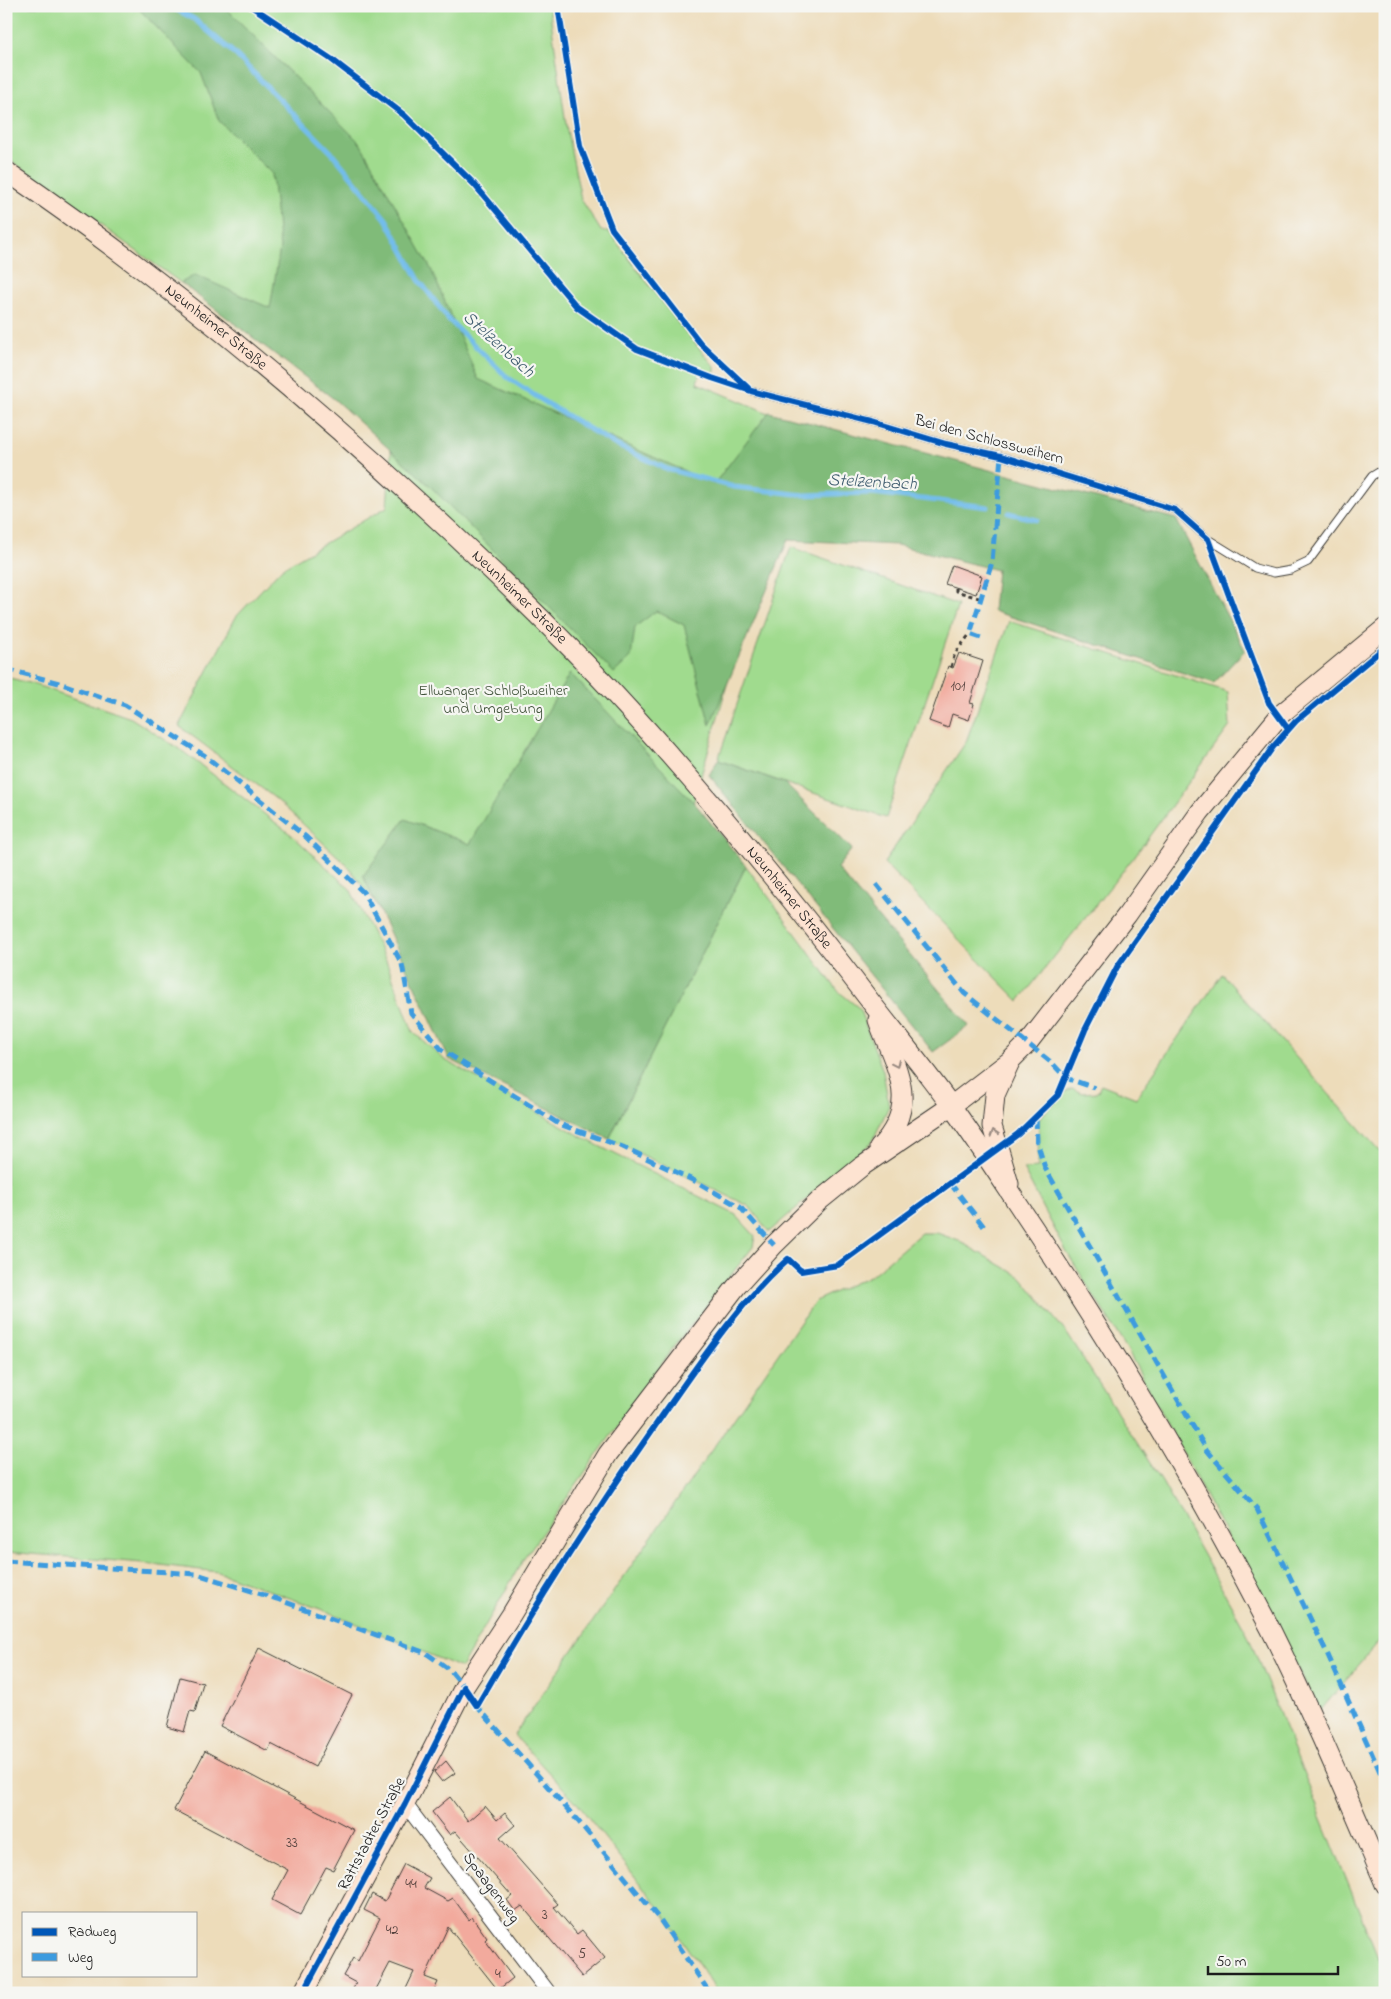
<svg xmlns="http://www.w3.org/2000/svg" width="1391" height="1999" font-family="'Indie Flower',sans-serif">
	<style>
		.green { fill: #a0db8e; stroke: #5e7c55 }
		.forest { fill: #80bb79; stroke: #4e6c4a }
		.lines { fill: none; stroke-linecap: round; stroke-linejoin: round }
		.stream { stroke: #73bdeb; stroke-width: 5 }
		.building { fill: #f2aa9d }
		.lane-casing { stroke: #3b3934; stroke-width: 9 }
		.street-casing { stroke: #3b3934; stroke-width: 16 }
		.secondary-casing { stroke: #3b3934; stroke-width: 21 }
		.path { stroke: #3b3934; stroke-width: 3; stroke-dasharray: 4 4; stroke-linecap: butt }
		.lane { stroke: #fff; stroke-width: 7 }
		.street { stroke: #fff; stroke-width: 14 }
		.secondary { stroke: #fde3d1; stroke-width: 19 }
		.quiet { stroke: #3c9bdf; stroke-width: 5; stroke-dasharray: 10 5; stroke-linecap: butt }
		.cycleway-casing { stroke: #f6f6f2; stroke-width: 9 }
		.cycleway { stroke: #0057b8; stroke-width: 6 }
		.oneway { stroke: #988980 }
		.labels { text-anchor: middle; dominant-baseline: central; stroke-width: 4.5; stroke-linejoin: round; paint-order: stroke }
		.number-label { font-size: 14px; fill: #52403c }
		.street-label { font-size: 16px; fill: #1c1c1c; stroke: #f6f6f2 }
		.park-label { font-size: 16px; fill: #44553e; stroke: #f6f6f2 }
		.water-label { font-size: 18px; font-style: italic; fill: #3f5c6f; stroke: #f6f6f2 }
	</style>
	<rect width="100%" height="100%" fill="#f6f6f2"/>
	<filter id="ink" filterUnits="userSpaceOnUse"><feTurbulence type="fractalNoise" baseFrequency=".02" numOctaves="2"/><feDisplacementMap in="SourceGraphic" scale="10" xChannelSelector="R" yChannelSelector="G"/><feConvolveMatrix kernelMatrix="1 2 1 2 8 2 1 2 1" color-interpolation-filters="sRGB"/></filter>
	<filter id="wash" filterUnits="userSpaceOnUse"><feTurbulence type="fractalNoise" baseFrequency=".0096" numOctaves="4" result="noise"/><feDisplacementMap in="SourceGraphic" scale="20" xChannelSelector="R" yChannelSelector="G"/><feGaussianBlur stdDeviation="1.12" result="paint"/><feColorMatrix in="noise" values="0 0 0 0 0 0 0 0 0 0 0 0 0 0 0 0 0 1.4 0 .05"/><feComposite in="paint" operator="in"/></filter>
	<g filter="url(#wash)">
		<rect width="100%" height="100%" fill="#eddcba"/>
		<path class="green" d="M6,6H549L567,131L581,199L601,231L609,232L678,323L715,367V372L708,375L700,372L697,383L790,422L774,520L691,811L397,930L346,864L276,799L179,726L236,617L282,568L387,507L392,440L184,281L181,283L6,157Z
			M791,547L958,605L886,818L718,760Z
			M1009,621L1228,692L1230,726L1134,857L1019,1001L884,863L966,742Z
			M6,677L33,684L131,718L181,750L293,836L350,889L386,960L413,1032L445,1060L593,1143L736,1215L755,1236L753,1247L672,1349L523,1560L461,1668L334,1614L218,1572L143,1563L6,1552Z
			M746,866L838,991L859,1008L883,1071L889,1106L872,1142L769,1232L749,1206L609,1139Z
			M1222,974L1385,1157V1634L1320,1711L1128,1351L1066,1251L1023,1169L1038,1168L1039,1119L1064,1092L1073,1089L1082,1093L1098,1092L1101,1084L1136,1098Z
			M921,1233H937L959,1241L1021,1277L1068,1335L1162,1482L1247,1633L1385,1975V1993H718L662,1911L577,1803L514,1735L815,1301L872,1275Z"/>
		<path class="forest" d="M136,6H224L360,143L431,269L478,379L714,484L769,412L1176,519L1245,650L1214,683L993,611L997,570L897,545L788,540L710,725L684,625L656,611L635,627L631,657L614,673L429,485L334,399L181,283L195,275L270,308L280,248L272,174L219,121L201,73Z
			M570,673L697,806L746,866L609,1139L449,1059L363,876L405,819L470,844Z
			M718,760L784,783L852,849L837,868L969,1026L933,1052L709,775Z"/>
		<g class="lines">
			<path class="stream" d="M170,6L194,19L235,54L333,154L386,219L419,280L449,320L507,377L546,403L616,445L667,469L734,487L804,495L872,493L988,507
				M1009,513L1037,520"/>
		</g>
		<g id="blocks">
			<path class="building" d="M952,565L982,576L976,594L945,584Z
				M959,653L983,661L970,703L974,704L969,720L952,714L948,728L929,721L948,666L953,668Z
				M259,1648L352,1695L315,1767L271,1744L268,1751L220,1726Z
				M180,1677L203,1683L195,1712L190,1711L184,1732L167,1727Z
				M205,1751L354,1830L333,1870L326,1867L300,1915L272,1900L288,1870L174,1810Z
				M446,1761L455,1773L442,1782L434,1772Z
				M450,1797L468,1821L485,1806L497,1820L505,1813L515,1825L500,1838L558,1904L554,1907L577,1934L582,1930L605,1958L582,1977L522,1906L515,1911L507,1900L512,1896L455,1831L450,1835L432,1812Z
				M404,1864L430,1878L424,1888L448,1901L453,1898L469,1920L472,1917L487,1938L485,1940L513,1978L498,1990L448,1927L425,1977L438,1982L433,1993H404L414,1972L390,1963L374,1993H351L356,1983L343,1976L353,1958L358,1961L380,1918L364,1910L372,1894L385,1901Z"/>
		</g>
	</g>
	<g filter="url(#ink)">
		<use href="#blocks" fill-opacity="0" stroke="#3b3934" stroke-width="1"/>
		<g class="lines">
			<defs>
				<path id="lane" d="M751,391L873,422L946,444L1001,456L1175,510L1208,539L1255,568L1274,573L1291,570L1308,562L1372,476L1385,468"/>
				<path id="street" d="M405,1804L549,1993"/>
				<g id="secondary">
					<path id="s1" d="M6,171C154,272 293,386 425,508C488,566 550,625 609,688C703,789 790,896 874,1006C899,1038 925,1070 949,1103C980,1145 1008,1190 1037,1233C1121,1360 1200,1492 1270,1628C1312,1712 1348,1798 1385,1884"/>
					<path d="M878,1020C895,1068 922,1103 879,1148"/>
					<path d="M1009,1184L992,1126L995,1095L1010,1062"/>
					<path d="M303,1993L405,1804L464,1687L511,1615L608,1454L736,1287L774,1245L819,1201L861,1167L951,1106L1011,1060L1027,1044L1127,915L1200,812L1280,715L1385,628"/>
				</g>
			</defs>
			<use href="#lane" class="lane-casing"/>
			<use href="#street" class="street-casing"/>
			<use href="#secondary" class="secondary-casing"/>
			<path class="path" d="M956,588V591L982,599
				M951,667L955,653L970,634"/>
			<use href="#lane" class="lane"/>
			<use href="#street" class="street"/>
			<use href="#secondary" class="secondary"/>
			<path class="quiet" d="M981,638L970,634L992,562L1001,456
				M6,669L59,683L125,705L204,755L306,837L363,892L402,964L411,1013L442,1050L559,1124L623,1147L697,1182L740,1207L774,1245
				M876,884L964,993L1052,1063L1066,1078L1095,1088
				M1036,1118L1037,1142L1045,1168L1206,1449L1257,1509L1327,1653L1385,1783
				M950,1183L985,1228
				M6,1561L197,1574L277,1599L426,1653L450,1670L466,1689
				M475,1704L578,1821L661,1921L710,1993"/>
			<defs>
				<path id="cycleway" d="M251,6L331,59L404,115L474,184L577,307L637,349L712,378L751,391L873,422L946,444L1001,456L1175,510L1208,539L1269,703L1288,729
					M558,6L580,146L612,229L701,344L748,388
					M464,1687L477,1706C535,1605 597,1508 664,1413C702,1359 739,1303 788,1259L801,1271L838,1265L1018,1134L1058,1095L1085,1030L1117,967L1273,747L1296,721L1385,647
					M303,1993L405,1804L464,1687"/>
			</defs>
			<use href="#cycleway" class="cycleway-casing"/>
			<use href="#cycleway" class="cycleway"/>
		</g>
		<defs><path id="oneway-chevron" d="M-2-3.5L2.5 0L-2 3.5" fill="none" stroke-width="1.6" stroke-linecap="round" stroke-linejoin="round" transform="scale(1.25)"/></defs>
		<g class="oneway">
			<use href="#oneway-chevron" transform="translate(896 1064) rotate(65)"/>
			<use href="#oneway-chevron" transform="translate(994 1133) rotate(-107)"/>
		</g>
	</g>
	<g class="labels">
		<g class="number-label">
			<text x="958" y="686">101</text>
			<text x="292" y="1843">33</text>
			<text x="411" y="1884">44</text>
			<text x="545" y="1915">3</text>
			<text x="392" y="1930">42</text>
			<text x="582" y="1954">5</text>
			<text x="498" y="1974">4</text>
		</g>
		<g class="street-label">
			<text stroke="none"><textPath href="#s1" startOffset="262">Neunheimer Straße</textPath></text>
			<text transform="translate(989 440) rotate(15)">Bei den Schlossweihern</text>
			<text stroke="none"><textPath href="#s1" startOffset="668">Neunheimer Straße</textPath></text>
			<text stroke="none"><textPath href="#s1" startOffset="1072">Neunheimer Straße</textPath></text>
			<text transform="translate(372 1834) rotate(-62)">Rattstadter Straße</text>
			<text transform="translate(491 1888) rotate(53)">Spaagenweg</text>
		</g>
		<g class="park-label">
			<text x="493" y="691">Ellwanger Schloßweiher<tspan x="493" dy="18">und Umgebung</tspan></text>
		</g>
		<g class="water-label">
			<text transform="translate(498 345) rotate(42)">Stelzenbach</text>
			<text transform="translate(872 483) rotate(3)">Stelzenbach</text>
		</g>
	</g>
	<rect width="1391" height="1999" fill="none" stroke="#f6f6f2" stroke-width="25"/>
	<rect x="22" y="1912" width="175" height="65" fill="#f6f6f2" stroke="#9f9f9c"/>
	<rect x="32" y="1928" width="25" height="8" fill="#0057b8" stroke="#9f9f9c"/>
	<text x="68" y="1936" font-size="15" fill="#1c1c1c">Radweg</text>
	<rect x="32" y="1953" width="25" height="8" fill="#3c9bdf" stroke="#9f9f9c"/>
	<text x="68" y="1962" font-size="15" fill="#1c1c1c">Weg</text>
	<path d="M1208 1966v8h130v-8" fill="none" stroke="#1c1c1c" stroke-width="2.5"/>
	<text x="1216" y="1966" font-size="15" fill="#1c1c1c" stroke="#f6f6f2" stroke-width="4" paint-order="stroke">50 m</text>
</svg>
